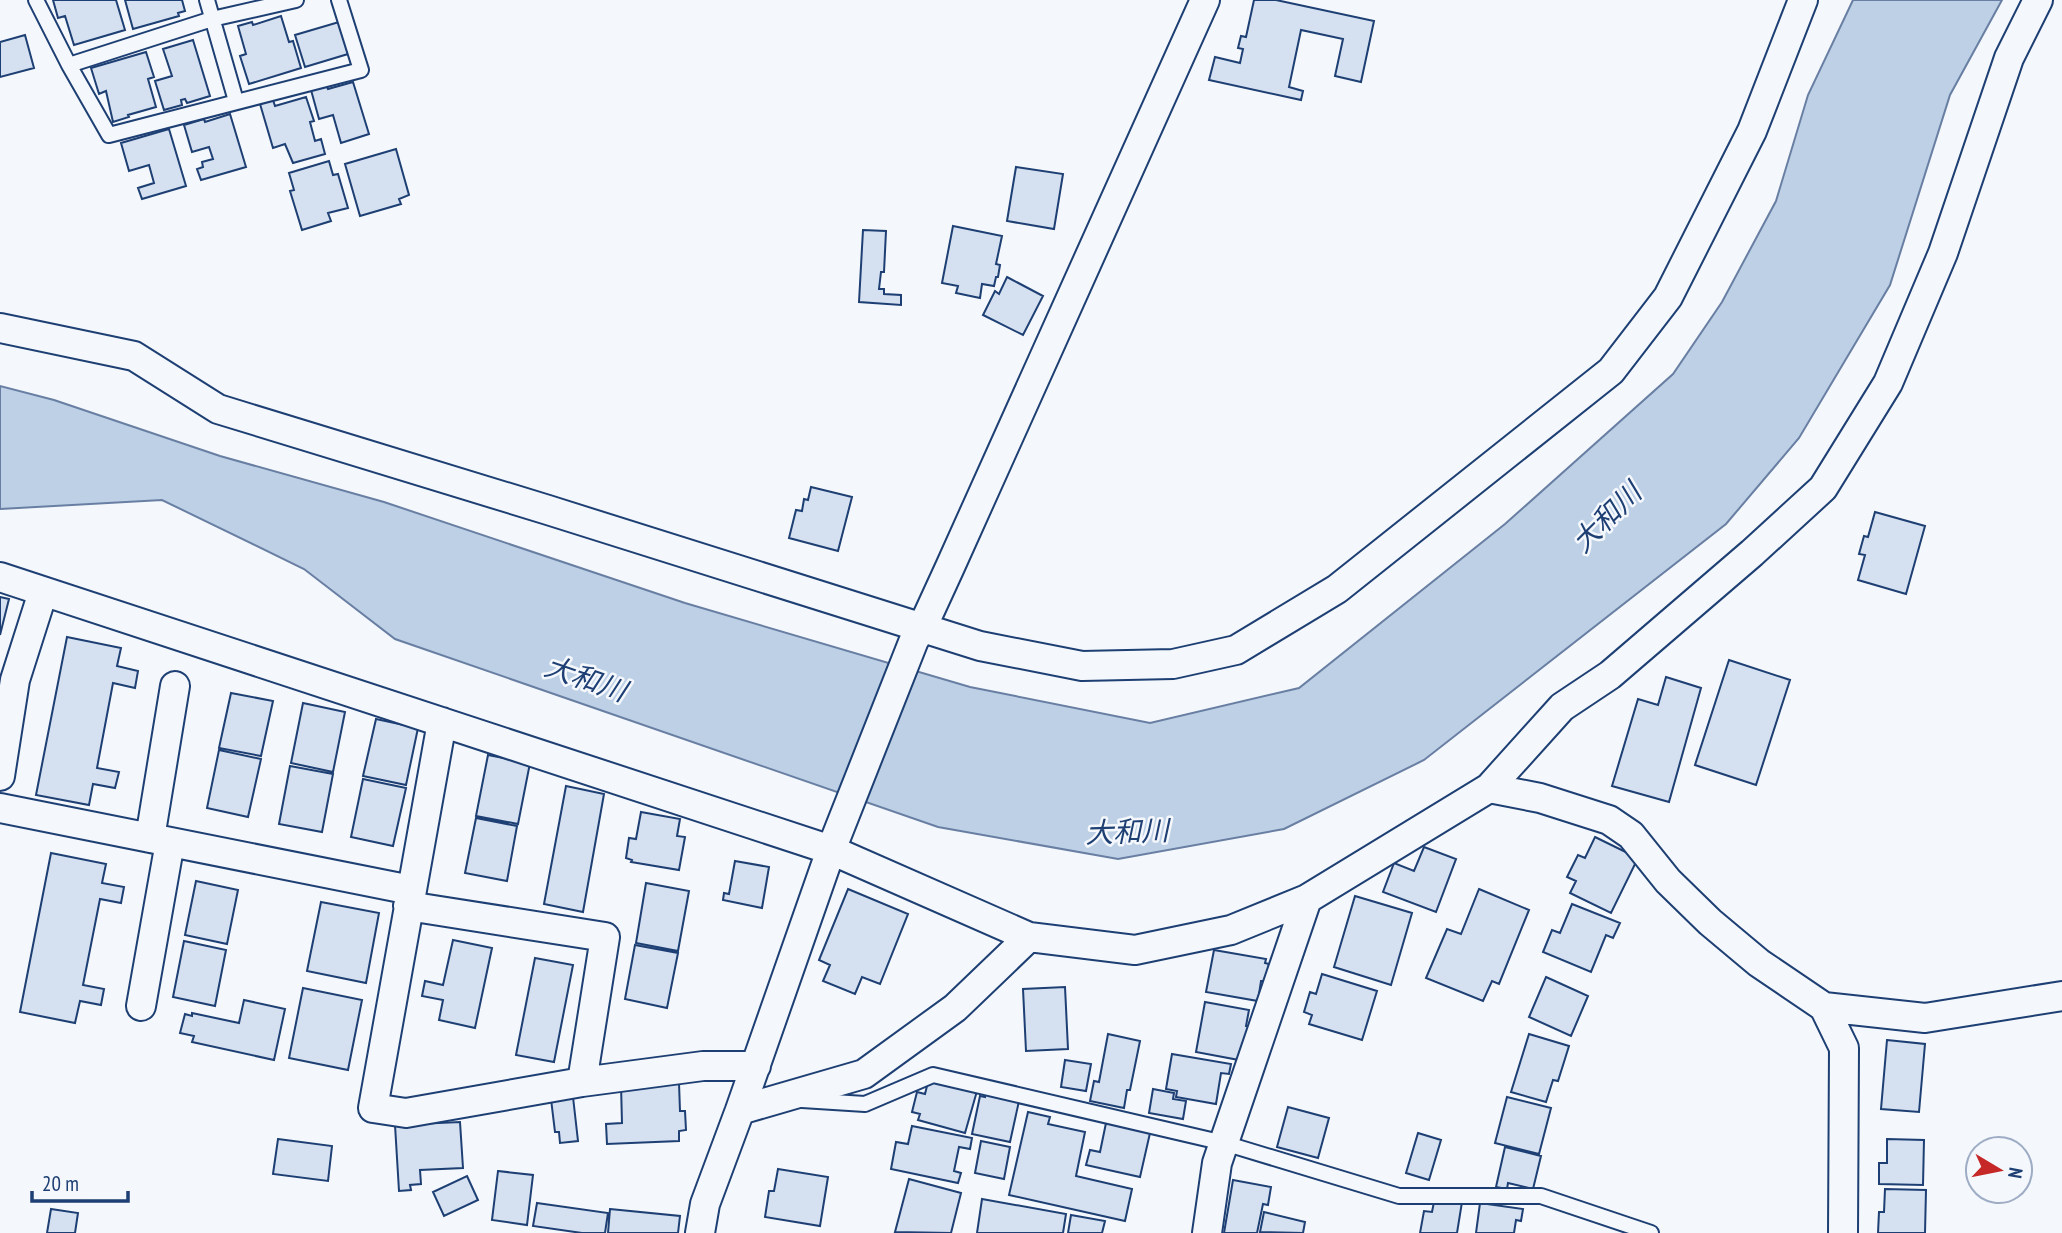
<svg xmlns="http://www.w3.org/2000/svg" width="2062" height="1233" font-family="'PT Sans Narrow','Noto Sans JP',sans-serif">
	<style>
		.water { fill: #bed0e5; stroke: #687fa3; stroke-width: 2 }
		.building { fill: #d5e0f0; stroke: #1d3f73; stroke-width: 2 }
		.lines { fill: none; stroke-linecap: round; stroke-linejoin: round }
		.service-casing { stroke: #1d3f73; stroke-width: 18 }
		.minor-casing { stroke: #1d3f73; stroke-width: 32 }
		.service { stroke: #f4f7fb; stroke-width: 14 }
		.minor { stroke: #f4f7fb; stroke-width: 28 }
		.labels { text-anchor: middle; dominant-baseline: central; stroke-width: 5; stroke-linejoin: round; paint-order: stroke }
		.water-label { font-size: 28px; font-style: italic; fill: #1d3f73; stroke: #f4f7fb }
	</style>
	<rect width="100%" height="100%" fill="#f4f7fb"/>
	<path class="water" d="M1853,0H2002L1950,95L1890,285L1799,438L1726,524L1424,760L1284,829L1118,859L938,827L395,639L304,569L162,500L0,509V386L54,400L220,456L384,502L685,603L970,687L1150,723L1299,688L1505,524L1673,374L1722,302L1776,201L1808,95Z"/>
	<path class="building" d="M53,0H116L125,30L74,45L65,16L58,18Z
		M125,0H182L185,11L178,13L179,16L133,29Z
		M1254,0H1276L1374,21L1361,82L1335,76L1343,39L1301,30L1289,87L1303,91L1301,100L1209,80L1215,57L1240,63L1243,49L1238,48L1241,36L1246,37Z
		M281,16L289,42L293,41L301,68L249,84L240,56L246,54L238,26L252,22L253,25Z
		M339,22L348,54L305,67L295,35Z
		M25,35L34,68L0,77V42Z
		M193,40L210,96L187,103L185,99L181,100L182,105L164,110L155,81L172,76L163,49Z
		M146,52L154,77L148,79L156,107L128,115L129,117L113,122L106,91L99,94L91,68Z
		M353,82L369,134L341,143L333,115L319,119L311,90L326,85L328,89Z
		M306,97L314,121L310,122L315,141L321,139L325,154L293,163L285,144L273,148L260,104L273,100L275,106Z
		M230,114L246,167L201,180L197,169L203,167L202,162L213,159L209,147L192,152L184,125L204,119L205,122Z
		M169,129L186,186L142,199L138,188L154,183L149,165L129,171L121,143Z
		M396,149L409,195L399,199L401,204L360,216L345,164Z
		M329,161L333,175L338,174L348,208L328,213L331,221L302,230L290,191L294,190L289,173Z
		M1016,167L1063,174L1054,229L1007,221Z
		M953,226L1002,236L996,264L1000,265L998,277H996L994,286L982,284L980,298L956,293L958,286L942,283Z
		M863,230L886,231L884,272H881L879,289H884V294L901,295V305L859,302Z
		M1007,277L1043,296L1023,335L983,315L995,291L999,294Z
		M811,487L852,497L838,551L789,538L796,510L802,511L804,499L808,500Z
		M1875,512L1925,526L1906,594L1858,580L1865,555L1859,554L1864,536L1868,537Z
		M0,597L9,599L0,635Z
		M67,637L121,648L117,666L138,671L135,688L113,683L97,768L119,772L115,788L93,784L89,805L36,795Z
		M1729,660L1790,680L1756,785L1695,765Z
		M1666,677L1701,688L1669,802L1612,786L1638,699L1658,705Z
		M231,693L273,701L261,756L219,748Z
		M303,703L345,712L333,772L291,763Z
		M376,719L418,728L406,785L363,776Z
		M219,750L261,759L248,817L207,808Z
		M488,755L530,763L518,824L476,816Z
		M290,766L333,774L322,832L279,824Z
		M363,779L406,788L393,846L351,837Z
		M566,786L604,794L583,912L544,904Z
		M641,812L680,819L677,836L685,837L679,870L631,862L632,860L626,858L629,838L636,839Z
		M476,818L517,826L507,881L465,873Z
		M1595,837L1638,858L1611,913L1570,893L1576,881L1567,877L1578,855L1585,858Z
		M1424,847L1456,859L1436,912L1383,892L1394,863L1414,871Z
		M51,853L106,864L102,883L124,887L121,903L100,899L83,985L104,989L101,1005L80,1001L75,1023L20,1012Z
		M735,861L769,867L762,908L723,900L724,893L729,894Z
		M196,881L238,890L227,944L185,935Z
		M646,883L689,891L678,951L636,943Z
		M848,889L908,914L880,984L862,977L855,994L823,981L830,965L819,960Z
		M1479,889L1529,910L1499,984L1492,981L1483,1001L1426,978L1447,929L1461,934Z
		M1355,896L1412,913L1391,985L1334,967Z
		M321,902L379,913L366,983L307,971Z
		M1572,904L1620,923L1613,938L1606,935L1591,972L1543,952L1552,930L1560,933Z
		M453,940L492,948L475,1028L439,1020L443,1000L422,996L425,981L443,985Z
		M184,941L226,950L215,1006L173,997Z
		M635,945L678,953L667,1008L625,999Z
		M1214,950L1266,959L1265,963L1269,964L1266,981H1261L1258,1001L1206,992Z
		M535,958L573,965L554,1062L516,1055Z
		M1322,974L1377,991L1362,1040L1309,1024L1312,1015L1304,1012L1310,992L1316,994Z
		M1546,977L1588,996L1571,1036L1529,1017Z
		M1065,987L1068,1049L1026,1051L1023,989Z
		M303,988L362,1000L348,1070L289,1058Z
		M244,1000L285,1009L274,1060L192,1042L194,1036L180,1033L185,1014L192,1016V1013L239,1023Z
		M1205,1002L1249,1010L1246,1026L1250,1027L1246,1047H1242L1239,1060L1196,1052Z
		M1108,1034L1140,1041L1130,1090H1127L1124,1108L1090,1101L1094,1081L1099,1082Z
		M1529,1034L1569,1046L1558,1081L1553,1080L1546,1102L1511,1092Z
		M1887,1040L1925,1044L1919,1112L1881,1109Z
		M1172,1054L1231,1064L1229,1074L1221,1073L1216,1104L1176,1097L1177,1091L1166,1089Z
		M1065,1060L1091,1064L1086,1091L1061,1087Z
		M929,1078L977,1091L965,1133L918,1120L920,1114L912,1112L917,1092L925,1094Z
		M679,1083L680,1111H685L686,1130L679,1131V1141L607,1144L606,1124L622,1123L621,1085Z
		M1153,1089L1174,1093L1173,1099L1186,1101L1183,1119L1149,1113Z
		M985,1094L1019,1101L1010,1142L972,1134L980,1096L985,1097Z
		M573,1097L578,1141L560,1143L559,1132H555L551,1099Z
		M1507,1097L1551,1108L1539,1154L1495,1143Z
		M1288,1107L1329,1118L1318,1158L1277,1147Z
		M1028,1112L1050,1117L1048,1124L1085,1132L1076,1176L1132,1189L1125,1221L1009,1195Z
		M460,1122L463,1168L420,1170L421,1184L410,1185L411,1190L399,1191L395,1125Z
		M1106,1123L1150,1133L1140,1177L1086,1165L1090,1150L1100,1152Z
		M912,1126L972,1138L970,1149L959,1147L954,1171L961,1173L958,1183L891,1169L896,1142L908,1144Z
		M1418,1133L1441,1140L1429,1180L1406,1173Z
		M278,1139L332,1146L328,1181L273,1174Z
		M1887,1139L1924,1140L1923,1185L1879,1184V1163H1887Z
		M981,1141L1010,1147L1004,1179L975,1173Z
		M1505,1147L1541,1156L1533,1189L1508,1183L1507,1189L1496,1187Z
		M778,1169L828,1177L820,1226L765,1217L769,1191H774Z
		M498,1171L533,1175L527,1225L492,1220Z
		M467,1176L478,1200L444,1216L433,1192Z
		M909,1179L961,1193L951,1233L895,1232Z
		M1233,1180L1271,1187L1268,1205L1263,1204L1257,1233H1224Z
		M1885,1189L1926,1190L1925,1233H1878L1879,1212H1884Z
		M1435,1197L1462,1202L1457,1233H1420L1424,1211L1432,1212Z
		M982,1199L1066,1214L1063,1233H977Z
		M537,1203L608,1213L605,1233H582L533,1226Z
		M1480,1203L1523,1209L1521,1221L1516,1220L1514,1233H1476Z
		M51,1209L78,1213L75,1233H47Z
		M610,1209L680,1216L678,1233H608Z
		M1264,1212L1305,1222L1303,1233L1260,1232Z
		M1071,1215L1105,1221L1102,1233H1068Z"/>
	<g class="lines">
		<defs>
			<path id="service" d="M36,0L69,65L212,19L296,0
				M207,0L236,101
				M69,65L109,135L361,70L339,0
				M802,1100L865,1104L933,1075L1224,1143L1399,1196H1541L1651,1233"/>
			<path id="minor" d="M0,328L134,356L218,409L548,510L980,646L1082,666L1173,664L1236,650L1337,589L1611,371L1668,297L1752,131L1803,0
				M0,577L831,850L1029,937
				M442,722L373,1108L406,1113L582,1082L703,1066H756
				M0,776L15,680L43,592
				M1489,788L1540,798L1609,820L1631,835L1668,881L1710,922L1759,963L1824,1007L1844,1048L1843,1233
				M0,808L411,890
				M150,838L175,686
				M408,906L605,937L582,1082
				M141,1006L170,842
				M1824,1007L1925,1018L2062,996
				M740,1110L864,1074L955,1008L1029,937L1135,950L1231,930L1307,899L1489,788L1562,707L1610,675L1752,553L1823,488L1888,383L1943,253L2009,58L2038,0
				M700,1233L705,1204L740,1110L831,850L914,640L922,628L950,567L1205,0
				M1207,1233L1217,1163L1307,899"/>
		</defs>
		<use href="#service" class="service-casing"/>
		<use href="#minor" class="minor-casing"/>
		<use href="#service" class="service"/>
		<use href="#minor" class="minor"/>
	</g>
	<g class="labels">
		<g class="water-label">
			<text transform="translate(1606 517) rotate(-45)">大和川</text>
			<text transform="translate(586 678) rotate(19)">大和川</text>
			<text transform="translate(1127 831) rotate(-2)">大和川</text>
		</g>
	</g>
	<g transform="translate(1999 1170) rotate(100)"><circle r="33" fill="#f4f7fb" stroke="#9eadc5" stroke-width="2"/>
	<path d="M0-5L12 26L0 18L-12 26Z" fill="#c62828"/>
	<text y="-10" font-size="19" font-weight="bold" text-anchor="middle" fill="#1d3f73">N</text>
	</g>
	<path d="M32 1191v10h96v-10" fill="none" stroke="#1d3f73" stroke-width="3.5"/>
	<text x="42" y="1191" font-size="21" fill="#1d3f73" stroke="#f4f7fb" stroke-width="5" paint-order="stroke">20 m</text>
</svg>
